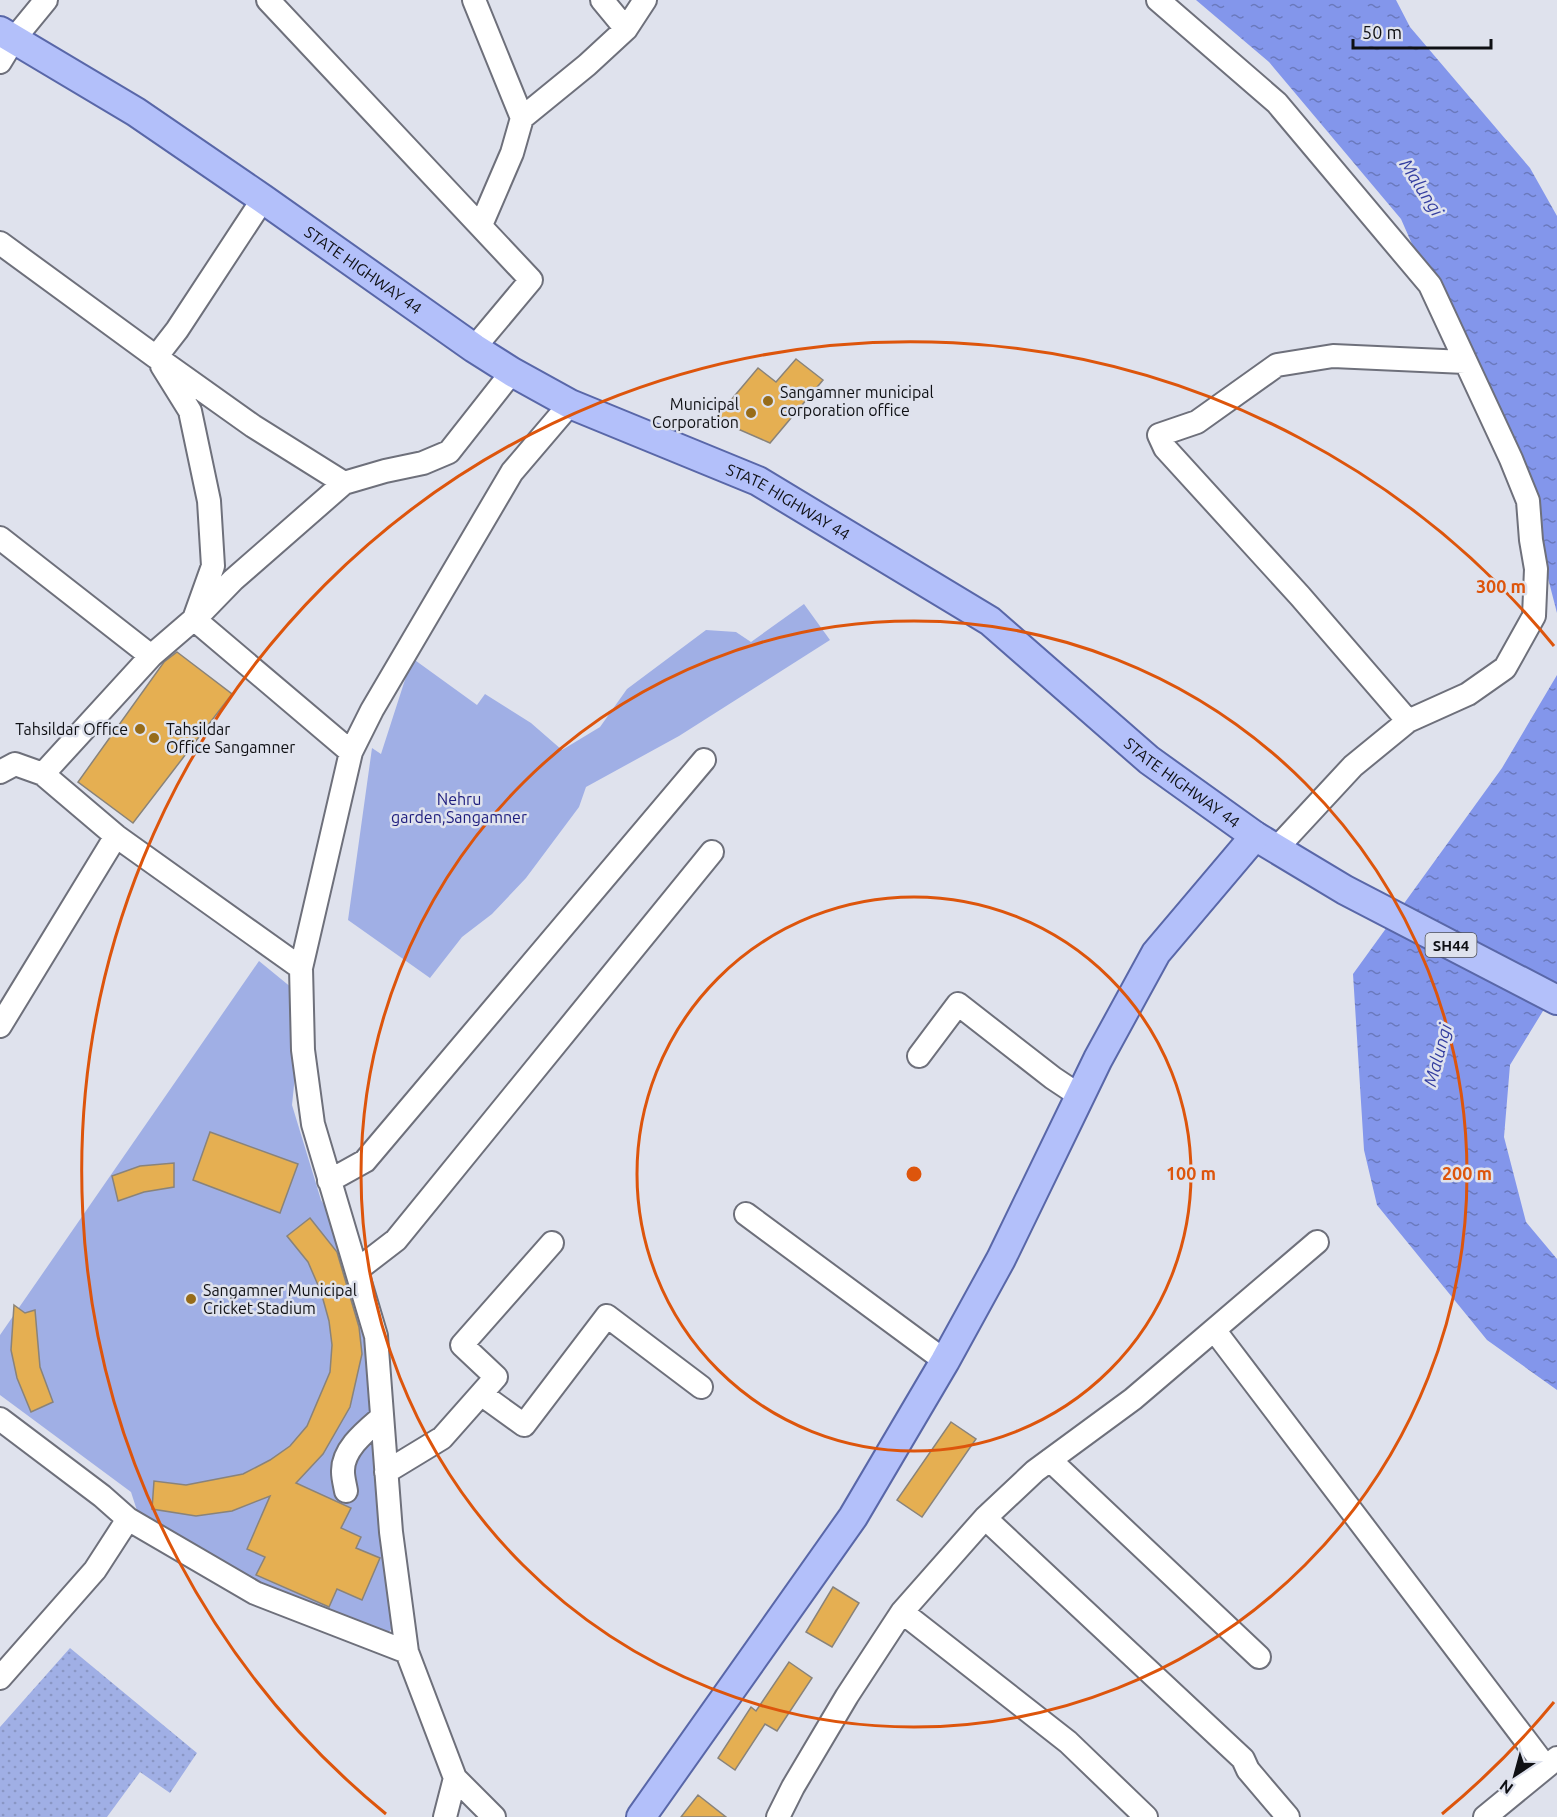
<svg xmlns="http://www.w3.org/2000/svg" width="1557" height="1817" font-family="Ubuntu,sans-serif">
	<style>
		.grass { fill: url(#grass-dots) }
		.garden { fill: #a0afe5 }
		.water { fill: url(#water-ripples) }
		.building { fill: #e5af52; stroke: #89837a; stroke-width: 1.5 }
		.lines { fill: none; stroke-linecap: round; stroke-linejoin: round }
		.minor-casing { stroke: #6e707b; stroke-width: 26 }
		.major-casing { stroke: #5967a8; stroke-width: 32 }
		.minor { stroke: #fff; stroke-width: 22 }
		.major { stroke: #b3c0fa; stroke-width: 28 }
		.ring { fill: none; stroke: #dd550c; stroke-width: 3 }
		.poi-dot { fill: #976c19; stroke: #dfe2ed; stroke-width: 2 }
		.labels { text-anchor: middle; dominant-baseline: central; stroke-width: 5; stroke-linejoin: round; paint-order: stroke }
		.shield { fill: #dfe2ed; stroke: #4d4f55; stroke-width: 1.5 }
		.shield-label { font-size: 15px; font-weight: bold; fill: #0f1014 }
		.street-label { font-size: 16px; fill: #0f1014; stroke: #dfe2ed }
		.poi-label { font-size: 16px; fill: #0f1014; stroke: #dfe2ed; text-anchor: start }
		.park-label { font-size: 16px; fill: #1d1c7d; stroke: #dfe2ed }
		.water-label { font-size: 18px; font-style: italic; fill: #343ea0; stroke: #dfe2ed }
		.centre { fill: #dd550c; stroke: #dfe2ed; stroke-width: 3 }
		.ring-label { font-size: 18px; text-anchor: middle; font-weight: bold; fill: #dd550c; stroke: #dfe2ed; stroke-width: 5; stroke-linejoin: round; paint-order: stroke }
	</style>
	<defs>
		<pattern id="grass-dots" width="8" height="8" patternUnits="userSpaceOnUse" patternTransform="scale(1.5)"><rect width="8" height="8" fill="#a0afe5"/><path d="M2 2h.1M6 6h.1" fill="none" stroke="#8996c4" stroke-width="1.8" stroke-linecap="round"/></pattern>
		<pattern id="water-ripples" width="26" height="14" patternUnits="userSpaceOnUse" patternTransform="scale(1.5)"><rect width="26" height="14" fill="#8396eb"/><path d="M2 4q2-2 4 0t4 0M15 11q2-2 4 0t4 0" fill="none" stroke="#6a79bd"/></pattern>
	</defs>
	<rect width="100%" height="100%" fill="#dfe2ed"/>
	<path class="grass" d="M70,1648L197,1753L170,1793L140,1772L107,1817H0V1727Z"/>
	<path class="garden" d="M804,604L830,640L679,736L586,787L579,807L526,878L492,914L462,937L430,978L348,920L372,748L381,754L412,658L477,705L485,694L531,723L562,750L600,727L627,689L706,630L736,632L751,642Z
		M259,961L303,997L292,1105L321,1200L331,1216L354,1281L368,1366L398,1621L382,1640L142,1526L131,1492L0,1395V1335Z"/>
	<path class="water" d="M1196,0H1396L1410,27L1530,168L1557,216V613L1524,485L1456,344L1401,219L1269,62Z
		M1557,675V988L1510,1065L1504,1137L1526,1222L1557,1259V1390L1487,1340L1377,1205L1364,1150L1353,974L1502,768Z"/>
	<path class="building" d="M796,359L823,380L770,443L715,419L758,368L776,382Z
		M177,652L232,694L133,823L78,782L164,662Z
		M210,1132L298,1164L280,1213L193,1180Z
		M174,1163V1187L144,1192L118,1201L112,1176L140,1166Z
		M310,1218L337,1252L359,1327L362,1354L350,1407L323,1454L296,1483L351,1508L341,1528L361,1537L356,1548L380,1558L362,1600L337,1589L329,1607L256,1575L265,1557L247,1549L270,1496L232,1511L196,1516L152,1509L154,1481L186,1485L243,1474L270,1460L290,1446L307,1426L330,1372L332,1345L329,1321L321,1292L308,1262L287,1236Z
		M14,1305L25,1313L35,1310L40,1367L53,1402L31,1412L17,1378L11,1350Z
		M951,1422L976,1439L922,1517L897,1500Z
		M833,1587L859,1603L832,1647L806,1632Z
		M789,1662L812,1678L777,1731L765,1724L735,1770L718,1758L751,1707L756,1711Z
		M698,1795L726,1817H681Z"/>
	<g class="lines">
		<defs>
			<path id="minor" d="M268,0L531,280L474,348
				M474,0L522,118L512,153L481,225
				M602,0L626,29
				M1158,0L1277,103L1430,285L1511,459L1528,501L1531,540L1536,569L1534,616L1505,668L1468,694L1408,721L1353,766L1276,849
				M0,62L14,39L46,0
				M522,118L587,65L626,29L645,0
				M0,243L156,357L177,330L263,199
				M156,357L253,426L344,483L385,471L423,463L449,452L512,372
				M162,366L190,411L209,501L213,566L194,619
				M0,538L151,656
				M200,614L233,580L344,483
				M1408,721L1300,596L1165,448L1159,435L1197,422L1277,365L1333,356L1465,362
				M0,772L15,764L43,774
				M301,968L116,836L43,774L151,656L194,619L351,752
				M0,1026L116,836
				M919,1056L958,1004L1053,1078L1080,1096
				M329,1181L365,1161L704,760
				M746,1214L945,1361
				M357,1270L396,1240L712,852
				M1215,1331L1546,1767
				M481,1394L524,1425L607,1316L701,1387
				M0,1419L102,1496L128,1519L95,1570L0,1678
				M1050,1460L1259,1657
				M386,1472L442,1438L496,1377L462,1345L552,1243
				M346,1491C345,1485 343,1478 343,1472C342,1449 367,1430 382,1417
				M985,1518L1243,1759L1248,1770L1288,1817
				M128,1519L255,1593L407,1652
				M902,1612L1068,1742L1146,1817
				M455,1778L494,1817
				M445,1817L455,1778L407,1652L391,1532L376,1336L313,1124L303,1050L301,968L351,752L372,710L512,472L570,404
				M778,1817L793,1787L847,1696L902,1612L985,1518L1035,1471L1133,1399L1317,1242
				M1485,1817L1557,1758"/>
			<g id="major">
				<path id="s1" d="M0,31L136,112L263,199L474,348L512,372L570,404L758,481L990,621L1149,760L1255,836L1345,890L1557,1000"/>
				<path d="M641,1817L853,1517L945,1361L1001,1259L1098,1059L1156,953L1255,836"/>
			</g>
		</defs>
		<use href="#minor" class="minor-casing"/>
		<use href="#major" class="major-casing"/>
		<use href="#minor" class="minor"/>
		<use href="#major" class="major"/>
	</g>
	<g class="ring">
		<circle cx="914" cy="1174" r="277"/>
		<circle cx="914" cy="1174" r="553"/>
		<path d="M1554 1702A830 830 0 0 1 1442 1814M386 1814A830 830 0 1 1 1554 646"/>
	</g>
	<g class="poi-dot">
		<circle cx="768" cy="401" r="6"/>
		<circle cx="751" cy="413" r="6"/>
		<circle cx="140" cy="729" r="6"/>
		<circle cx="154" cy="738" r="6"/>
		<circle cx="191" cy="1299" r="6"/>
	</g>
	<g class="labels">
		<rect class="shield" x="1425.5" y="933" width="51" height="24" rx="4.5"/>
		<g class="shield-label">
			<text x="1451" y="945">SH44</text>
		</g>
		<g class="street-label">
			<text stroke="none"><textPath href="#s1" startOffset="435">STATE HIGHWAY 44</textPath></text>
			<text stroke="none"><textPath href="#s1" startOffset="921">STATE HIGHWAY 44</textPath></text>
			<text stroke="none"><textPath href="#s1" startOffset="1407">STATE HIGHWAY 44</textPath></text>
		</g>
		<g class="poi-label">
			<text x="780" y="392">Sangamner municipal<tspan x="780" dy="18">corporation office</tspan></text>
			<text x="739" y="404" text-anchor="end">Municipal<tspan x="739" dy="18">Corporation</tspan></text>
			<text x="128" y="729" text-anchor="end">Tahsildar Office</text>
			<text x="166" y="729">Tahsildar<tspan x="166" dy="18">Office Sangamner</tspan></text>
			<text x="203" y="1290">Sangamner Municipal<tspan x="203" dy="18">Cricket Stadium</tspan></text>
		</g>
		<g class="park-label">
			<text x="459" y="799">Nehru<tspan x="459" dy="18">garden,Sangamner</tspan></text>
		</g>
		<g class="water-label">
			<text transform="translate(1422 187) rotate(57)">Malungi</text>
			<text transform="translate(1437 1055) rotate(-75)">Malungi</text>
		</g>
	</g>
	<circle cx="914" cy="1174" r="9" class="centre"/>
	<g class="ring-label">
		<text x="1501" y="593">300 m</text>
		<text x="1191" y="1180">100 m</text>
		<text x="1467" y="1180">200 m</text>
	</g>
	<g transform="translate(1515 1775) rotate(216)" stroke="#dfe2ed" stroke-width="4.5" paint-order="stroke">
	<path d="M0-4.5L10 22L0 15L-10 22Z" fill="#0f1014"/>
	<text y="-9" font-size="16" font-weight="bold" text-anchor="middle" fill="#0f1014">N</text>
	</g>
	<path d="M1353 39v9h138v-9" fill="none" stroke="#0f1014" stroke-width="3"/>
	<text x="1362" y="39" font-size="18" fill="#0f1014" stroke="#dfe2ed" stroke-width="4.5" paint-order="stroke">50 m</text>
</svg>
